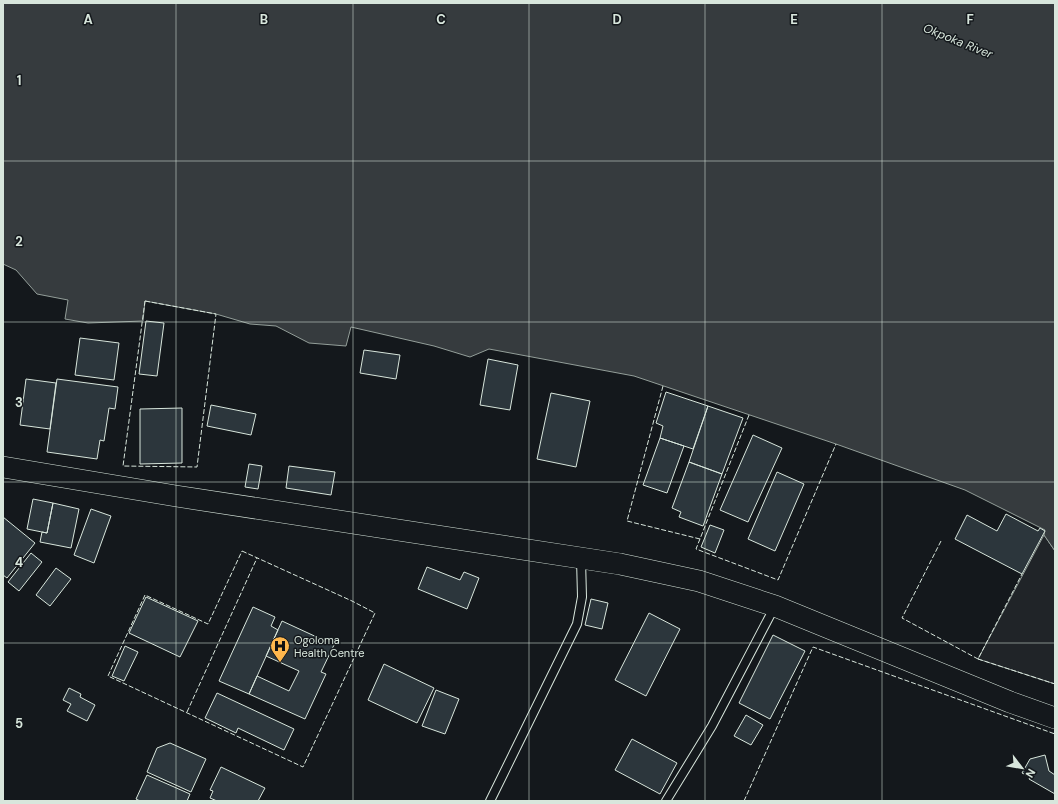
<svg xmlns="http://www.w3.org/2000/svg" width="1058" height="804" font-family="'DM Sans',sans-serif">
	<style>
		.green { fill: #202428; stroke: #939e99 }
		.water { fill: #363b3e; stroke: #939e99 }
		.building { fill: #2c363c; stroke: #d8e6dc }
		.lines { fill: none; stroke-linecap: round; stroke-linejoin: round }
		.service-casing { stroke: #d8e6dc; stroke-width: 10 }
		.tertiary-casing { stroke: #d8e6dc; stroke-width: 22 }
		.service { stroke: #14181c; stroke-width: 8 }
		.tertiary { stroke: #14181c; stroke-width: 21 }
		.fence { stroke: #d8e6dc; stroke-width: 1; stroke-dasharray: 5 2; stroke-linecap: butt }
		.grid { fill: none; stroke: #d8e6dc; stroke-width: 1; stroke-opacity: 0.55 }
		.labels { text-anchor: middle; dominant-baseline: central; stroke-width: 3; stroke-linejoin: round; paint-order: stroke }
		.poi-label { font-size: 11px; fill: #d8e6dc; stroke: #14181c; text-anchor: start }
		.water-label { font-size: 12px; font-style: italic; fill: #d8e6dc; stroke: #14181c }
		.grid-label { font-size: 13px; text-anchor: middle; font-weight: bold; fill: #d8e6dc; stroke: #14181c; stroke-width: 3; stroke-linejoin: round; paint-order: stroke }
	</style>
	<rect width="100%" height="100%" fill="#14181c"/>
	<path class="green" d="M1044,535L1055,551V684L978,659Z"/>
	<path class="water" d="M3,3H1055V551L1044,535L1045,530L965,490L836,444L634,376L489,349L470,357L434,346L351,327L346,346L309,343L276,326L250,324L216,314L145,301L143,321L88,323L65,319L68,300L37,294L16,270L3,264Z"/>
	<path class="building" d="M146,321L164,323L157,376L139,374Z
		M80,338L119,343L114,380L75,375Z
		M364,350L400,355L396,379L360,373Z
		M488,359L518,365L510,410L480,405Z
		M26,379L56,383L50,429L20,425Z
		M57,379L118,387L115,409L109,408L104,441L100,440L97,459L47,452Z
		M666,392L708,406L693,449L660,438L663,426L656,423Z
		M551,393L590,401L576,467L537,459Z
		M211,405L256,414L251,435L207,426Z
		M708,406L743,418L722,474L689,462Z
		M182,408V463L140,464V409Z
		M753,435L782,448L748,522L720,510Z
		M660,438L684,446L667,493L643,485Z
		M689,462L722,474L703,526L679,517L681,512L672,508Z
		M249,464L262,466L258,489L245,487Z
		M289,466L335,472L331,495L286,488Z
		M777,472L804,484L775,551L748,539Z
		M33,499L53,503L47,533L27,529Z
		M53,503L79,509L71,548L40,542L42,532L47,533Z
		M91,509L111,516L94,563L74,555Z
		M1006,514L1038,531L1040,528L1045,531L1022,574L955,539L967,515L997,531Z
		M3,517L35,543L7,578L3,575Z
		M710,525L724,530L715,553L701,547Z
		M31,553L42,562L19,591L8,582Z
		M427,567L460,580L464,572L479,578L467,609L418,589Z
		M56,568L71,579L50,606L36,595Z
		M146,597L198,621L180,657L129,633Z
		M591,599L608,603L602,629L585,625Z
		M253,607L275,617L271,626L278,630L249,694L219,681Z
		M649,613L680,629L646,696L615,680Z
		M282,621L334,645L321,672L326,674L305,719L249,694L257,676L289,691L299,671L266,656Z
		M773,635L805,651L770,719L739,703Z
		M125,646L138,652L124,681L112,676Z
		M384,664L434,688L417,723L368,700Z
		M69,688L81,694L80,697L95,705L87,721L67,711L71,704L63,700Z
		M436,690L459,699L445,734L422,726Z
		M217,693L294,729L284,750L238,728L236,733L205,718Z
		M746,715L763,725L751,745L734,736Z
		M632,739L677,763L660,794L615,770Z
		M170,743L206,759L191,792L147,772L157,748Z
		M1045,755L1049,771L1055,775V794L1029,779L1030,777L1022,773L1030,759Z
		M221,767L265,788L258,801H217L210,798L213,791L210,790Z
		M147,775L190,794L187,801H140L136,799Z"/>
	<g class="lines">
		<defs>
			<path id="service" d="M490,801L577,624L582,597L581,559
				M666,801L712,726L775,606"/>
			<path id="tertiary" d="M3,467L176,496L620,564L699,581L775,606L1010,702L1055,718"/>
		</defs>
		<use href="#service" class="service-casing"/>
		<use href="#tertiary" class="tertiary-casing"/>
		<use href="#service" class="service"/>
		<use href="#tertiary" class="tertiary"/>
		<path class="fence" d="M145,301L216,314L197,467L123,466Z
			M663,386L627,521L700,539
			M749,415L696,549L778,580L836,444
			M941,541L902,618L978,659L1022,574
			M242,551L352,601L375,613L303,767L108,676L145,595L208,624Z
			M978,659L1055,684
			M187,712L257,558
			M744,801L813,647L1055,734"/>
	</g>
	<path class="grid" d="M176,3V801M353,3V801M529,3V801M705,3V801M882,3V801M3,161H1055M3,322H1055M3,482H1055M3,643H1055"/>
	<defs>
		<symbol id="hospital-pin" viewBox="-11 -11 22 30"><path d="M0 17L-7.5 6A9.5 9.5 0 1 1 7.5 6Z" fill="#ffb74d" stroke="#14181c"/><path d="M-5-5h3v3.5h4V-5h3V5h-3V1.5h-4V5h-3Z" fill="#111"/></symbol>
	</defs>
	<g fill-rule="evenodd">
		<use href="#hospital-pin" x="269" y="635" width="22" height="30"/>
	</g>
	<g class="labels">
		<g class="poi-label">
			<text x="294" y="640">Ogoloma<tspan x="294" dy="13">Health Centre</tspan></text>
		</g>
		<g class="water-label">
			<text transform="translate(958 41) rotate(22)">Okpoka River</text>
		</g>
	</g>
	<g class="grid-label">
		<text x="88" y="24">A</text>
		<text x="264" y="24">B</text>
		<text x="441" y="24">C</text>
		<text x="617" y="24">D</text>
		<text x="794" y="24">E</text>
		<text x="970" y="24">F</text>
		<text x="19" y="85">1</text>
		<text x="19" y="246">2</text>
		<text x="19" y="407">3</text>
		<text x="19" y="567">4</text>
		<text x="19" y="728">5</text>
	</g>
	<rect width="1058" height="804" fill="none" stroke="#d8e6dc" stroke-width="8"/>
	<g transform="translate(1022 768) rotate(121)" stroke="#14181c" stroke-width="3" paint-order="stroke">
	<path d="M0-3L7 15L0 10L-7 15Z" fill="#d8e6dc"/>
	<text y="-6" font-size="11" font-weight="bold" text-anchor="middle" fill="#d8e6dc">N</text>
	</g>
</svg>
